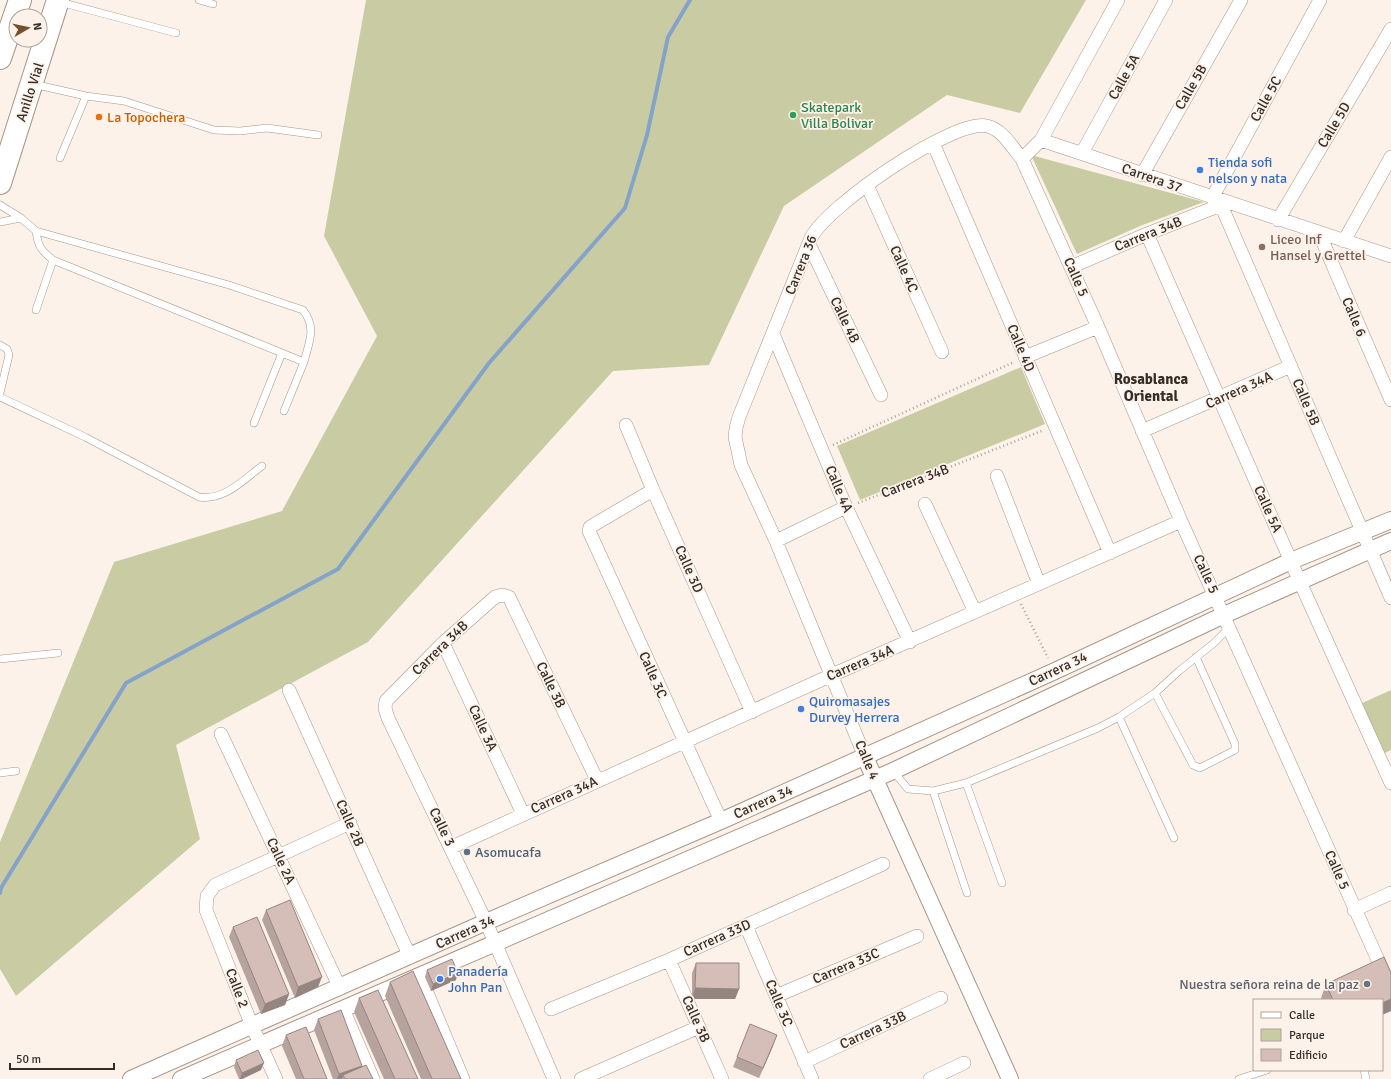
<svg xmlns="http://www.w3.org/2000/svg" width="1391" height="1079" font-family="Signika,sans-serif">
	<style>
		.green { fill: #c9cca3 }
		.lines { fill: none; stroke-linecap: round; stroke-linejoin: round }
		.stream { stroke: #85a3c9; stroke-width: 4 }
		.service-casing { stroke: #a69687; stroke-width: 8 }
		.minor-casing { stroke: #a69687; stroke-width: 14 }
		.tertiary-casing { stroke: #a69687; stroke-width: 18 }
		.trunk-casing { stroke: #a69687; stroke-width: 24 }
		.path { stroke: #aba29a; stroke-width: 2.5; stroke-dasharray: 1 3; stroke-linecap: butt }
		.service { stroke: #fff; stroke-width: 7 }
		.minor { stroke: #fff; stroke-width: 13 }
		.tertiary { stroke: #fff; stroke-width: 16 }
		.trunk { stroke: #fff; stroke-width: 22 }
		.wall { fill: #b7a39e }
		.shaded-wall { fill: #958581 }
		.building { fill: #d5beb8; stroke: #958581 }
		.leisure-dot { fill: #2e9e5b; stroke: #fdf2e9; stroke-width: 1.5 }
		.food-dot { fill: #e8710a; stroke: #fdf2e9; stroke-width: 1.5 }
		.shop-dot { fill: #3f7fe0; stroke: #fdf2e9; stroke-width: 1.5 }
		.education-dot { fill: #8d6e63; stroke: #fdf2e9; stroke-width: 1.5 }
		.service-dot { fill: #5c6f8a; stroke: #fdf2e9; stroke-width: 1.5 }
		.worship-dot { fill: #6b7280; stroke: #fdf2e9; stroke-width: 1.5 }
		.labels { text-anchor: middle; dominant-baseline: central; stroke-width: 3.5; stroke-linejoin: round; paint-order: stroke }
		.street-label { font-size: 14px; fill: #352e28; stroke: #fdf2e9 }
		.leisure-label { font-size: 14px; fill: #27864d; stroke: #fdf2e9; text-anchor: start }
		.food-label { font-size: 14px; fill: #c56008; stroke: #fdf2e9; text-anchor: start }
		.shop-label { font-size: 14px; fill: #366cbe; stroke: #fdf2e9; text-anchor: start }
		.education-label { font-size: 14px; fill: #785e54; stroke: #fdf2e9; text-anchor: start }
		.service-label { font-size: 14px; fill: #4e5e75; stroke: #fdf2e9; text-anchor: start }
		.worship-label { font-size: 14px; fill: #5b616d; stroke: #fdf2e9; text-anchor: end }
		.neighbourhood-label { font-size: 15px; font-weight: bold; fill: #352e28; stroke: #fdf2e9 }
	</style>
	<rect width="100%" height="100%" fill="#fdf2e9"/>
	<path class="green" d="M366,0H1086L1020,113L947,95L784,206L709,365L613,371L368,642L176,745L200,839L16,996L0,969V842L114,562L282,511L377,336L324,236Z
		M1031,155L1204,202L1140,226L1077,254Z
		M1021,367L1045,424L860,500L837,446Z
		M1391,690V750L1383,754L1360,704Z"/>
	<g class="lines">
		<path class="stream" d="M0,893L1,888L126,683L338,569L489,363L625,208L647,135L668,37L690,0"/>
		<defs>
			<path id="service" d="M199,0L213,4
				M60,2L176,33
				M33,84L86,96L124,101L214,130L240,131L267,128L318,135
				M60,158L86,96
				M0,205L21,218L36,231L229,285L303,310C317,328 309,342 304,362L282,353
				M0,222L21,218
				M36,231C38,247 41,250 53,260L282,353L254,423
				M36,310L53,260
				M0,345L7,349L9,355L0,393
				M0,397L85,437L199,497C224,501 243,480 262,466
				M284,411L304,362
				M0,659L58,653
				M1155,693L1193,765L1200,768L1235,750V744L1196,657
				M1119,717L1174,838
				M893,771L908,789L933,791L966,783L1098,728L1119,717L1155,693L1179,671L1214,643L1229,628
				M0,773L16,771
				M966,783L1002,883
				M933,791L967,893
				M1364,1070L1366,1079
				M1239,1079L1267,1070"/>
			<path id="minor" d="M1041,140L1118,0
				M933,143L1110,553
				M1082,153L1166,0
				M1022,159L1098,327L1181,521L1391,989
				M1142,175L1241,0
				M867,185L942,352
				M1212,198L1320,0
				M1221,205L1391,598
				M1278,220L1391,29
				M1319,233L1391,400
				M1147,234L1300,582L1391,783
				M1344,241L1391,157
				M809,244L881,395
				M1071,267L1147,234L1221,205L1223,201
				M773,334L846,507L910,642
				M1025,357L1098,327
				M626,425L653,490L752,712
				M1142,431L1291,366
				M997,476L1039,584
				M653,490L590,527L589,531L721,821
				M925,504L975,612
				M776,541L846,507
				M443,643L523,814
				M289,690L410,957
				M221,734L340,988
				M865,757L776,541L741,465L735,437L736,428L739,417L811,238C827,206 952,119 987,126C1002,129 1012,147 1022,159L1041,140L1391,256
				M452,847L832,675L1181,521
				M1354,910L1391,893
				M746,926L812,1079
				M669,960L722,1079
				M420,976L463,1079
				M776,996L917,936
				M343,1009L373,1079
				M551,1009L669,960L883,864
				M804,1062L941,998
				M276,1079L252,1026L206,910L207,896L215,885L350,823
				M554,1079L486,922L388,718L385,708L386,701L443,643L495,597L502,595L509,597L597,780
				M581,1079L699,1027
				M930,1079L964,1063"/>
			<path id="tertiary" d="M865,757L1010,1079
				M131,1079L486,922L721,821L1055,671L1291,561L1391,520
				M181,1079L893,771L1224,615L1391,541"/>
			<path id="trunk" d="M0,58L20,0
				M0,183L58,0"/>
		</defs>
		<use href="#service" class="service-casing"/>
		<use href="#minor" class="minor-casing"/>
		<use href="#tertiary" class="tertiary-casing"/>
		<use href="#trunk" class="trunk-casing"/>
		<path class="path" d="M833,445L1014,362
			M858,503L1044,430
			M1021,604L1048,658"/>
		<use href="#service" class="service"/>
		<use href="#minor" class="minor"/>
		<use href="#tertiary" class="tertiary"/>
		<use href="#trunk" class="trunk"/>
	</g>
	<path class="wall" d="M266,910L318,987L295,998L262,920Z
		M233,927L289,994L285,1005L261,1014L229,937Z
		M696,963L739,989L735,999H692V973Z
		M427,970L456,980L431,991L425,977Z
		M390,982L461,1079H421L385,996Z
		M1326,984L1382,1000H1322L1321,998Z
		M359,998L418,1079H384L354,1012Z
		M318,1019L361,1067L373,1079H333L314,1030Z
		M286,1035L327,1079H296L282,1046Z
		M773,1046L759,1078L733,1067L737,1057Z
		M236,1060L261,1070L242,1079H239L234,1067Z"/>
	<path class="shaded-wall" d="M458,973L456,980L431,991L433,984Z
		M322,977L318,987L295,998L298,987Z
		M695,988L739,989L735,999H692Z
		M289,994L285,1005L261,1014L265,1004Z
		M1391,999V1011L1382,1015V1003Z
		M777,1035L773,1046L759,1078L763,1068Z
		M264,1063L261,1070L242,1079H240L242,1073Z
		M362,1066L358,1076L343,1075L342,1079H337L339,1074Z"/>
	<path class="building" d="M290,900L322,977L298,987L266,910Z
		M257,917L289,994L265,1004L233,927Z
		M1384,957L1391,973V999L1382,1003V1000H1333L1326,984Z
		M452,959L458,973L433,984L427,970Z
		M696,963H739V989L695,988Z
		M413,971L461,1079H432L390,982Z
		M378,990L418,1079H395L359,998Z
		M341,1010L362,1066L339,1074L318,1019Z
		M750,1024L777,1035L763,1068L737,1057Z
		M306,1027L327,1079H304L286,1035Z
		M258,1050L264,1063L242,1073L236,1060Z
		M366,1065L373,1079H345L343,1075Z"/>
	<circle class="leisure-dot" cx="793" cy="115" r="4"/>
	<circle class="food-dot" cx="99" cy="117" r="4"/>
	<g class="shop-dot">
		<circle cx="1200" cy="170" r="4"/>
		<circle cx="801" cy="709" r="4"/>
		<circle cx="440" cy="979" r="4"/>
	</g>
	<circle class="education-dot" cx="1262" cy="247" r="4"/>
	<circle class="service-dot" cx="467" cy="852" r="4"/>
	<circle class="worship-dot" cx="1367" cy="984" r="4"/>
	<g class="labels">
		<g class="street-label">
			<text transform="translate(1124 77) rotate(-61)">Calle 5A</text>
			<text transform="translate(1191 87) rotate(-60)">Calle 5B</text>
			<text transform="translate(30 92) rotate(-72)">Anillo Vial</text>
			<text transform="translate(1266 99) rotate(-61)">Calle 5C</text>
			<text transform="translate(1334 125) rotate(-59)">Calle 5D</text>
			<text transform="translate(1152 178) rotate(19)">Carrera 37</text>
			<text transform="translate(1148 234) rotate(-22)">Carrera 34B</text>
			<text transform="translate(801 265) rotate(-68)">Carrera 36</text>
			<text transform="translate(904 269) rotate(66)">Calle 4C</text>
			<text transform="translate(1076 277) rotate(66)">Calle 5</text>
			<text transform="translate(1354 317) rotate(67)">Calle 6</text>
			<text transform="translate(845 320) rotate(64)">Calle 4B</text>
			<text transform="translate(1021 348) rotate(67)">Calle 4D</text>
			<text transform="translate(1239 390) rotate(-24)">Carrera 34A</text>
			<text transform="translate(1306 402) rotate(67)">Calle 5B</text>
			<text transform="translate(915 481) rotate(-21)">Carrera 34B</text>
			<text transform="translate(839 489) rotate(67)">Calle 4A</text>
			<text transform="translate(1268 509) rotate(66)">Calle 5A</text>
			<text transform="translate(689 569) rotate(66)">Calle 3D</text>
			<text transform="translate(1206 574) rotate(65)">Calle 5</text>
			<text transform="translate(440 648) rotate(-44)">Carrera 34B</text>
			<text transform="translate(860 663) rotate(-23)">Carrera 34A</text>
			<text transform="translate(1058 669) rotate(-25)">Carrera 34</text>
			<text transform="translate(653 675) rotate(66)">Calle 3C</text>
			<text transform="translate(551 685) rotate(64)">Calle 3B</text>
			<text transform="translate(483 728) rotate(65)">Calle 3A</text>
			<text transform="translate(867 760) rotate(67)">Calle 4</text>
			<text transform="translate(564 795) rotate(-24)">Carrera 34A</text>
			<text transform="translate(763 802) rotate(-24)">Carrera 34</text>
			<text transform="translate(350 823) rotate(66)">Calle 2B</text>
			<text transform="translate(442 827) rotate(64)">Calle 3</text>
			<text transform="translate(281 861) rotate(65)">Calle 2A</text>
			<text transform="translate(1337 870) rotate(66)">Calle 5</text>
			<text transform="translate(465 932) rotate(-24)">Carrera 34</text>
			<text transform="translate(717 938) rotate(-24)">Carrera 33D</text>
			<text transform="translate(846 966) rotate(-23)">Carrera 33C</text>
			<text transform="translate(237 988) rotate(69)">Calle 2</text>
			<text transform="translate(779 1003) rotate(67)">Calle 3C</text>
			<text transform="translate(696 1019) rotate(66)">Calle 3B</text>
			<text transform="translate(873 1030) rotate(-25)">Carrera 33B</text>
		</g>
		<g class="leisure-label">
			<text x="801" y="107">Skatepark<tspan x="801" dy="16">Villa Bolivar</tspan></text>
		</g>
		<g class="food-label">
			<text x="107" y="117">La Topochera</text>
		</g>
		<g class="shop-label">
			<text x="1208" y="162">Tienda sofi<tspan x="1208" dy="16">nelson y nata</tspan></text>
			<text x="809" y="701">Quiromasajes<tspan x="809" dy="16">Durvey Herrera</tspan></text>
			<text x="448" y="971">Panadería<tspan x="448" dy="16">John Pan</tspan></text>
		</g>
		<g class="education-label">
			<text x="1270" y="239">Liceo Inf<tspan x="1270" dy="16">Hansel y Grettel</tspan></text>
		</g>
		<g class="service-label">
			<text x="475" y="852">Asomucafa</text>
		</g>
		<g class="worship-label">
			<text x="1359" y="984">Nuestra señora reina de la paz</text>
		</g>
		<g class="neighbourhood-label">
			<text x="1151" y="379">Rosablanca<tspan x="1151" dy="17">Oriental</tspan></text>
		</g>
	</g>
	<rect x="1253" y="999" width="130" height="72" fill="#fdf2e9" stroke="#ada49c"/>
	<rect x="1261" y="1012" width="20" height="6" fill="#ffffff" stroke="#ada49c"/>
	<text x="1289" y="1019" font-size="12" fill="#352e28">Calle</text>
	<rect x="1261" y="1029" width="20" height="12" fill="#c9cca3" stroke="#ada49c"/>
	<text x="1289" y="1039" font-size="12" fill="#352e28">Parque</text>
	<rect x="1261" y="1049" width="20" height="12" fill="#d5beb8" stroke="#ada49c"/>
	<text x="1289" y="1059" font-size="12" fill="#352e28">Edificio</text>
	<g transform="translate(28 28) rotate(81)"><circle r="19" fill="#fdf2e9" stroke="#ada49c"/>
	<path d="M0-3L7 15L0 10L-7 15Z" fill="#76502c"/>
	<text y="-6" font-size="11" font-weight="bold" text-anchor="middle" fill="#352e28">N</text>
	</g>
	<path d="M10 1063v6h104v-6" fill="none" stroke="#352e28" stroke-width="2"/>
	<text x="16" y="1063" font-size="12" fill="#352e28" stroke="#fdf2e9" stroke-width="3" paint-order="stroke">50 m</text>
</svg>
